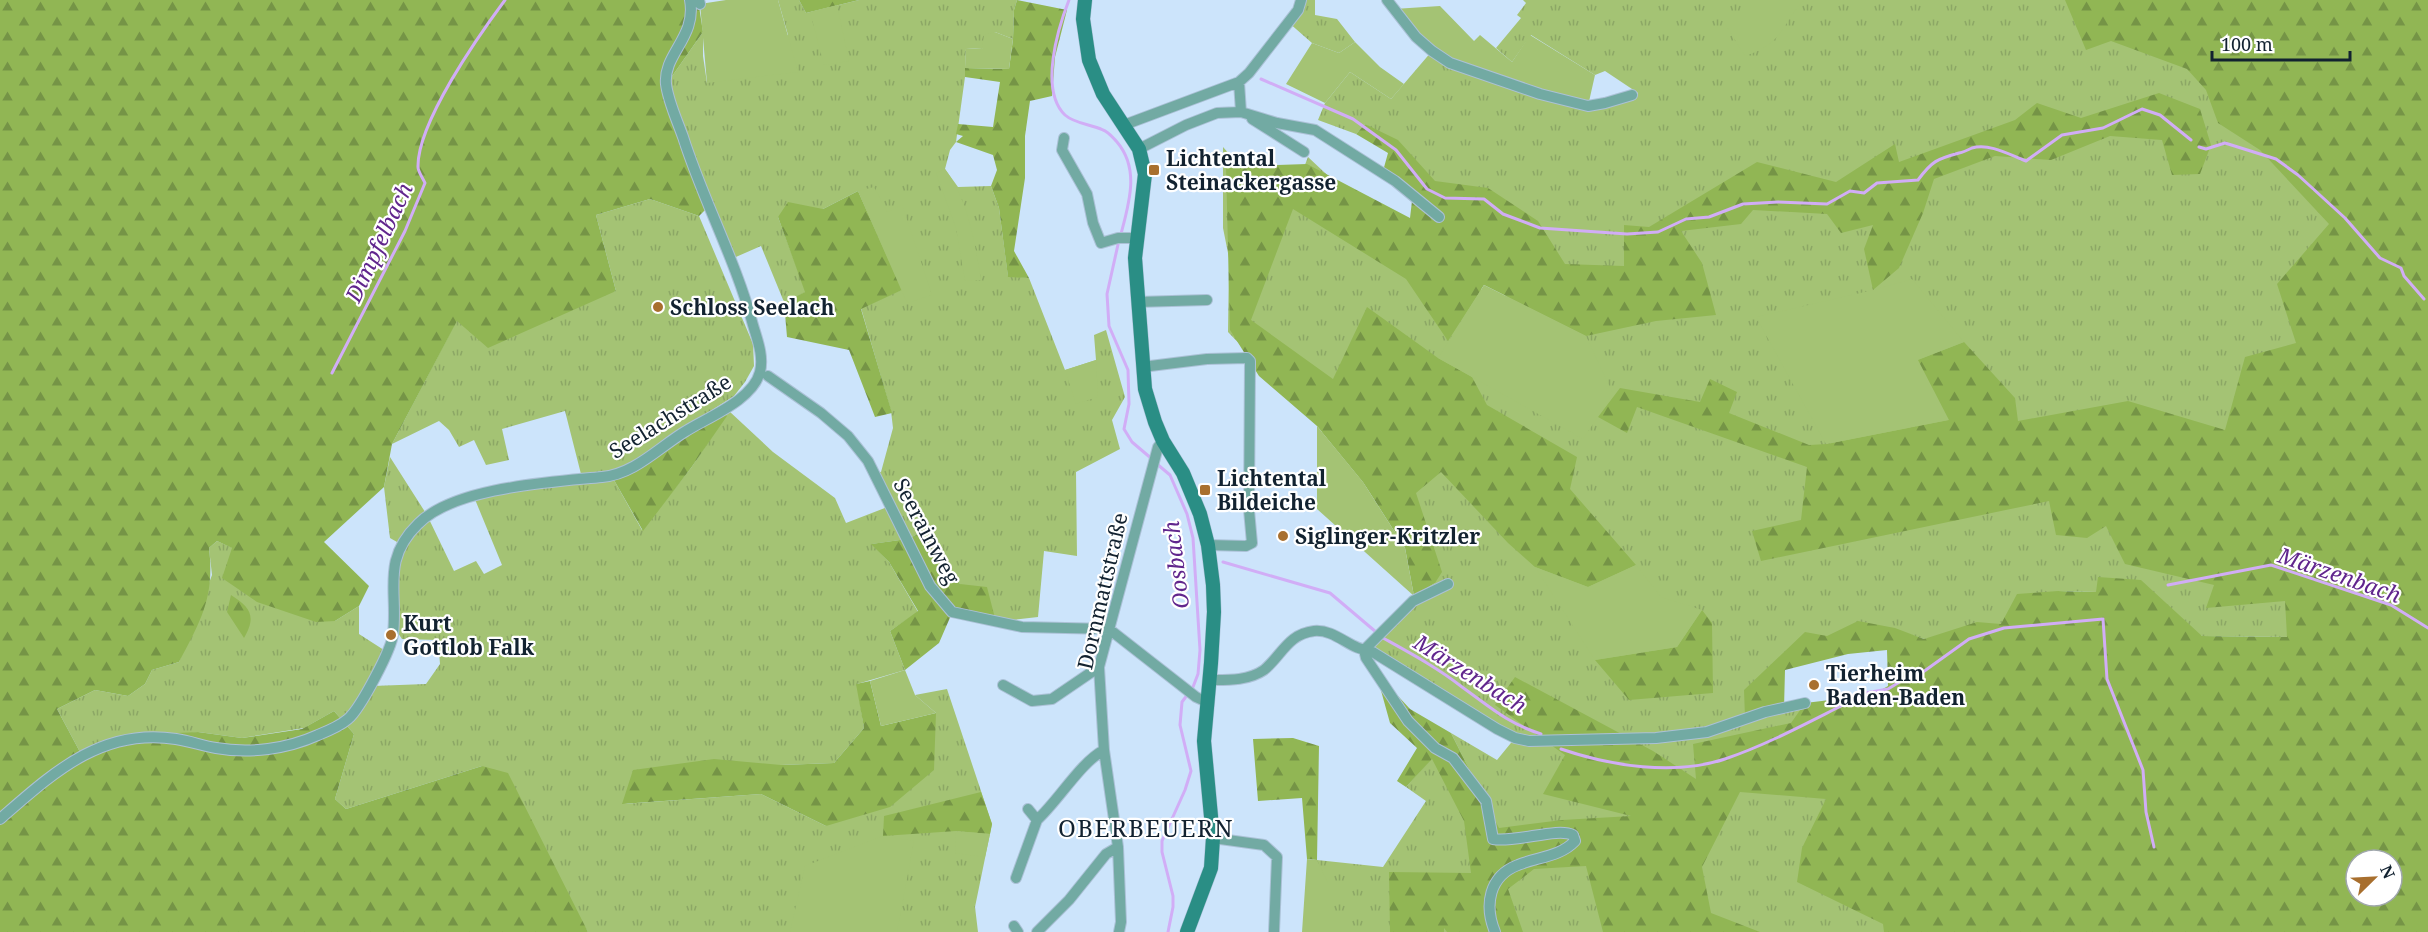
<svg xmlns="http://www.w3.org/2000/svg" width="2428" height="932" font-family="'Noto Serif',serif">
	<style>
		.grass { fill: url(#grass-tufts) }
		.forest { fill: url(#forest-firs); fill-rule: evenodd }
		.garden { fill: #a4c374 }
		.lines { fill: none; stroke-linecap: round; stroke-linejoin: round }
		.stream { stroke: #d1adf6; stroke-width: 3 }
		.street-casing { stroke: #abc1d6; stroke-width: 12 }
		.secondary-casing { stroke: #abc1d6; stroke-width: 15 }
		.street { stroke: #72aaa3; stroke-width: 10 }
		.secondary { stroke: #2a8e85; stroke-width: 14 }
		.poi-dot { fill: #a86f2e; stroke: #fff; stroke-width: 2 }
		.labels { text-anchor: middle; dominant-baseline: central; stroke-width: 4.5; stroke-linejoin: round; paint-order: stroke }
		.poi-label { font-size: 21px; font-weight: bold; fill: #122230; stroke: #fff; text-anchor: start }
		.street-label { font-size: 21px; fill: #122230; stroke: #fff }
		.water-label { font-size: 22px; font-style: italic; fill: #61268d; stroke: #fff }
		.quarter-label { font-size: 24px; letter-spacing: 1.5px; fill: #122230; stroke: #fff }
	</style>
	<defs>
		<pattern id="grass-tufts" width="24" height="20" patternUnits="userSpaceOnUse" patternTransform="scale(1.5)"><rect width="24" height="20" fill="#a4c374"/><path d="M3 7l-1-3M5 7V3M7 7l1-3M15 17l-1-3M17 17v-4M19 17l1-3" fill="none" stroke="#8ca765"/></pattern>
		<pattern id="forest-firs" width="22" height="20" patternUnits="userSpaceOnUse" patternTransform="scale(1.5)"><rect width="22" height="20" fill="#91b654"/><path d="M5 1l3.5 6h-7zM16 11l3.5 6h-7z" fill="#759446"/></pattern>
	</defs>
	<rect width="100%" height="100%" fill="#cce4fb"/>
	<path class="grass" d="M778,0H799L806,13L859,0H1017L1014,10L1013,39L995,32L982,49L966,48L965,77L956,142L950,150L945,169L958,187L991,186L999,208L1008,276L1029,278L1065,370L1096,360L1094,335L1106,330L1125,397L1112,420L1120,449L1076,472L1077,556L1044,551L1038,617L996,622L960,584L927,530L907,539L872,544L889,562L918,612L890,631L905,670L857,684L864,728L834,763L781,765L623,804L761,794L826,826L936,713L915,695L947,689L992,824L975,907L978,932H588L482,766L346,809L335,799L354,734L334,711L304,728L242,738L198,732L80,752L57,709L95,690L128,696L145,684L152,670L179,662L212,575L209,548L217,541L233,548L335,621L359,606V634L387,652L373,686L426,684L440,664L438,640L402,639L394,627L392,585L397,542L390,538L384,487L390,457L427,515L454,571L476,561L484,574L502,565L474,497L582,478L565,411L502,429L509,460L486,465L474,440L459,447L449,430L439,421L392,444L457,320L616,291L596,215L650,199L699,216L753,344L754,366L745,382L734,396L662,442L614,480L642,530L691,468L729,411L773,452L835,498L846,523L890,506L873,471L881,472L893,428L891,411L861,308L901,290L858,191L823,209L778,217L806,292L784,302L761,246L729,260L668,82L703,32V56L707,83L788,35Z
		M1301,0H1315V15L1337,19L1355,42L1339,53L1312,43L1288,22Z
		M1523,0H2084L2180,54L2354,194L2288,637L2202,636L2096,592L2058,591L2052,628L1924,639L1887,627L1786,666L1757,696L1783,702L1844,707L2026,932H1313L1317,860L1383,867L1426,801L1406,787L1432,758L1475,781L1451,733L1497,760L1515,738L1373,648L1414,596L1435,583L1363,482L1322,432L1324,424L1277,383L1228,332L1229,258L1223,228V147L1265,194L1301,175L1308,157L1341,188L1481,290L1512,305L1408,152L1365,124L1356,134L1318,120L1325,103L1350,72L1391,99L1432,51L1588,106L1617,104L1636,99L1638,93L1605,71L1595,75L1531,35L1512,62L1496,48L1521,18L1517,15L1526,3Z"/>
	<path class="forest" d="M0,0H698L703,32L668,82L710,205L699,216L650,199L596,215L616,291L488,348L457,321L392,444L384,487L324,542L369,586L359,606L335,621L316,622L257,602L222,578L232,548L217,541L209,548C215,596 201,621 179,662L152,670L145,684L128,696L95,690L57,709L80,752L136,735L198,732L242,738L302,729L334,711L354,734L335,799L346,809L482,766L508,773L588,932H0Z
		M799,0H859L806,13Z
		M1017,0L1067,10L1055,57L1052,96L1030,101L1025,136V178L1014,251L1029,278L1008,277L999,208L991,186L997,170L993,155L956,142L963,136L956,134L958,124L993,127L1000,82L965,77V68L1009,69L1013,39L1014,10Z
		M2065,0H2428V932H1884L1883,924L1797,882L1802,848L1826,799L1740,792L1702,867L1711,913L1760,932H1603L1586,866L1534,869L1508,889L1523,932H1447L1444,928V932H1390L1389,872L1471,873L1464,821L1432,759L1406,787L1397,781L1417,748L1390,723L1380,687L1386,683L1410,709L1451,733L1499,828L1562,820L1631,816L1543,794L1565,755L1495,705L1515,677L1653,751L1696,779L1693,744L1791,723L1805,703L1872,695L1888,686L1887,650L1848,654L1785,670L1784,708L1745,718L1744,690L1805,632L1827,636L1858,621L1895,628L1924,639L1977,622L2001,624L2017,594L2058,591L2096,592L2098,577L2141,580L2202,636L2287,637L2285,601L2206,608L2214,585L2125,564L2106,526L2087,538L2056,535L2049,501L1761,561L1752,531L1801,520L1807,467L1637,407L1627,433L1598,417L1620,388L1700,402L1710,379L1737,392L1729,413L1809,445L1827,444L1948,420L1917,360L1964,342L2015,398L2018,421L2128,401L2225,430L2245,357L2296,343L2277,284L2329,224L2260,150L2218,123L2206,90L2187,69L2111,41L2086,50ZM2356,860H2392V896H2356Z
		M2159,93L2200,109L2211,145L2200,174L2172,175L2162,140L2110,136L2051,160L1995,156L1934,179L1923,213L1899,268L1873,290L1864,249L1873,225L1841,233L1827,214L1753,210L1741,224L1681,231L1702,263L1716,315L1656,321L1586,336L1484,285L1448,341L1406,279L1293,209L1251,320L1333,379L1367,307L1438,358L1472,377L1487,405L1577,457L1570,489L1636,565L1588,587L1535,567L1508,543L1441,472L1416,493L1442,572L1435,583L1414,596L1405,548L1363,482L1317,426L1259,376L1230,330L1226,167L1307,164L1410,218L1412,201L1383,171L1388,153L1356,134L1365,124L1398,140L1435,181L1488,188L1538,221L1565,264L1624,266V225L1649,227L1757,162L1836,182L1895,144L1899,162L2015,120L2037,103L2081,118Z
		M858,191L902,290L861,309L892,413L875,417L849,350L787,337L784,302L805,292L778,217L788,202L823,209Z
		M720,407L727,416L691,468L643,531L614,480Z
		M927,530L960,584L987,587L996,622L952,613L939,643L905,670L890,631L918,611L889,562L871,544L907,539Z
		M231,595C250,607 257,616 244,638L227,612Z
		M1702,610L1712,623L1713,693L1629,700L1595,660L1677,647Z
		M870,681L881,726L936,713L934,770L890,807L826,826L761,794L622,804L633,770L714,759L781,765L834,763L864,728L856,684Z
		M1293,738L1319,746L1317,860L1307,859L1302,798L1258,801L1253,739Z
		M981,792L992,824L990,834L956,831L883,836L884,816Z"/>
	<path class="garden" d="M726,0H778L798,72L707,83L700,4Z
		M1768,0H1805C1791,11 1787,27 1775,39C1766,48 1756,52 1745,56L1724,22Z
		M837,5L849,61L824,65L810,12Z
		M1440,6L1474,41L1480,35L1512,62L1530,35L1595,75L1588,106L1450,63L1394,9Z
		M995,32L1013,39L1009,69L965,68L966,48L982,49L984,35Z
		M1355,42L1380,67L1404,84L1391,99L1350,72L1325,103L1286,84L1312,43L1339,53Z
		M945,169C968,200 975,242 981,280L965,281L956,228L936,173Z
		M874,187L887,212L902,205L932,295L907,303L858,191Z
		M1912,279L1964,342L1918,360L1949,420L1826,444L1756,317L1873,290Z
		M1484,285L1586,336L1613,394L1583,439L1438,358Z
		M1096,360L1098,397L1076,404L1065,370Z
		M1317,426L1363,482L1405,548L1414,596L1317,509Z
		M1636,565L1661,597L1702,610L1677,647L1595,660L1535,567L1588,587Z
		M905,670L915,695L936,713L881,726L870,681Z
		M956,831L990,834L985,857L955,853Z
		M883,836L914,841L897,932H790L805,866Z
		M1307,859L1317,860L1328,883V932H1302Z"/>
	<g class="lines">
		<path class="stream" d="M1069,0C1058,28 1039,90 1065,115C1075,124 1091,124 1103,130C1109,132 1113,138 1117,142C1140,169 1129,203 1121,234
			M1261,79L1353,119L1396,150L1427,189L1445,198L1484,199L1503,214L1540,228L1627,234L1658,232L1686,219L1709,217L1743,204L1778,202L1827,204L1850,191L1864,193L1877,183L1918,180C1932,161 1937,159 1959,153C1964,152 1968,150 1972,148C1990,143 2010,155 2026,161L2062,135L2103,128L2142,109L2160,115L2191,140
			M2199,147L2206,149L2225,143L2276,159L2298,175L2345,218L2380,258L2401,268L2404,276L2424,299
			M1119,240L1107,294L1109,326L1128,370L1129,404L1124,429L1132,442L1152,459
			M332,373L405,231L425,183C423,178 418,172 418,167C417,123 479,35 505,0
			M1157,464L1170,475L1187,514L1193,538L1200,650L1198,674L1193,687L1182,702L1180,725L1191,771L1185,790L1162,841V852L1173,896V907L1168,932
			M1223,562L1330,593L1376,632
			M2168,585L2271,565L2391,605L2428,628
			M1383,638C1410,653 1438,668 1462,687C1490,707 1507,723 1541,734
			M1860,694L1888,689L1906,678L1923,672L1969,639L2004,628L2103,619L2107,679L2143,770L2146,812L2154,847
			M1561,749C1611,766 1674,776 1725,759C1766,745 1805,724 1843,705"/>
		<defs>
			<path id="street" d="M699,0L700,4
				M1387,0L1416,37L1432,51L1450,63L1540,94L1588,106L1605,103L1632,95
				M1239,82L1241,112
				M1252,119L1304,152
				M1124,125L1239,82L1249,73L1298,10L1301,0
				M1064,138L1062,150L1087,194L1093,223L1101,243L1118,238H1136
				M1139,149L1186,125L1217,113L1241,112L1277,123L1315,130L1395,181L1439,217
				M1137,302L1207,300
				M1142,367L1207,359L1247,358L1250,361L1249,510L1252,543L1246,546L1208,545
				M768,376L821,413L848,436L868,461L930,586L952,612L1022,627L1109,629L1196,697L1207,702
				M1364,650L1366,658L1408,721L1435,748L1453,758L1486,801L1493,839C1517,843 1557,827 1573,835L1575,841C1560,857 1537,857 1518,865C1489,876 1484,905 1495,932
				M1364,650L1413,601L1448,584
				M1209,680C1227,680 1248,681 1264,670C1282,655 1288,634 1314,631C1336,629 1350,650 1371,651L1497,729L1515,738L1529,741L1656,738L1707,732L1765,712L1805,703
				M1003,685L1032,701L1052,699L1099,667
				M0,819C52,774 101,727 176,739C190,741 203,746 216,748C250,754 287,749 318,735C328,731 340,726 348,719C360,709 392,649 393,634C398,591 381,560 418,524C454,487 552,482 602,477C635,474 659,447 686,431C708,417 753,400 760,372C764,356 757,339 753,325C736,261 703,200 683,137C677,120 668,101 666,84C663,54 697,37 690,0
				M1037,820C1059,800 1080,763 1104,750
				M1213,838L1264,845L1277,857L1274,932
				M1016,878L1037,820L1028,809
				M1014,926L1018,932
				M1037,932L1069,900L1106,854L1118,847
				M1119,932L1121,922L1118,847L1104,750L1099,667L1158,447L1163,441"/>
			<path id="secondary" d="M1085,0L1083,19L1089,60L1103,94L1139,149L1145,174L1135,258L1145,389L1155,422L1163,441L1183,473L1200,514L1208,545L1213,585L1214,612L1211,663L1204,741L1213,838L1211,868L1187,932"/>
		</defs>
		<use href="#street" class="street-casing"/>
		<use href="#secondary" class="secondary-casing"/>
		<use href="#street" class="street"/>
		<use href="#secondary" class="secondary"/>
	</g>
	<g class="poi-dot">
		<rect x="1148" y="164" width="12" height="12" rx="3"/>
		<circle cx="658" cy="307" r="6"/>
		<rect x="1199" y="484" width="12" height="12" rx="3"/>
		<circle cx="1283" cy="536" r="6"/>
		<circle cx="391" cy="635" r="6"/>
		<circle cx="1814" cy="685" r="6"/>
	</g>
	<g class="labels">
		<g class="poi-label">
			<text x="1166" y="158">Lichtental<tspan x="1166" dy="24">Steinackergasse</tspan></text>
			<text x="670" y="307">Schloss Seelach</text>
			<text x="1217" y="478">Lichtental<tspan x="1217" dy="24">Bildeiche</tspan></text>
			<text x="1295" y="536">Siglinger-Kritzler</text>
			<text x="403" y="623">Kurt<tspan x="403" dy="24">Gottlob Falk</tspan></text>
			<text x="1826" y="673">Tierheim<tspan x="1826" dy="24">Baden-Baden</tspan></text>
		</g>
		<g class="street-label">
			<text transform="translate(670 416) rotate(-32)">Seelachstraße</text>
			<text transform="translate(927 531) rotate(62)">Seerainweg</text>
			<text transform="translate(1102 591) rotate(-77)">Dornmattstraße</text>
		</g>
		<g class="water-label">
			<text transform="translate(378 242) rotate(-65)">Dimpfelbach</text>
			<text transform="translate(1175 565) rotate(-97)">Oosbach</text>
			<text transform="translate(2340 574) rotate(19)">Märzenbach</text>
			<text transform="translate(1471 673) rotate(32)">Märzenbach</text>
		</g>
		<g class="quarter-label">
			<text x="1146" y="827">OBERBEUERN</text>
		</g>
	</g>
	<g transform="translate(2374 878) rotate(66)"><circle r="28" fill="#ffffff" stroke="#a0a7ac" stroke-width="1.5"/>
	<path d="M0-4.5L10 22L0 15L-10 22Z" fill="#a86f2e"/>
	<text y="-9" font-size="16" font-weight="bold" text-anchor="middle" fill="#122230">N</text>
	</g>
	<path d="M2212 51v9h138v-9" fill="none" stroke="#122230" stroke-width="3"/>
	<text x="2221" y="51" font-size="18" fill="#122230" stroke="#ffffff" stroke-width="4.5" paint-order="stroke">100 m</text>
</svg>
